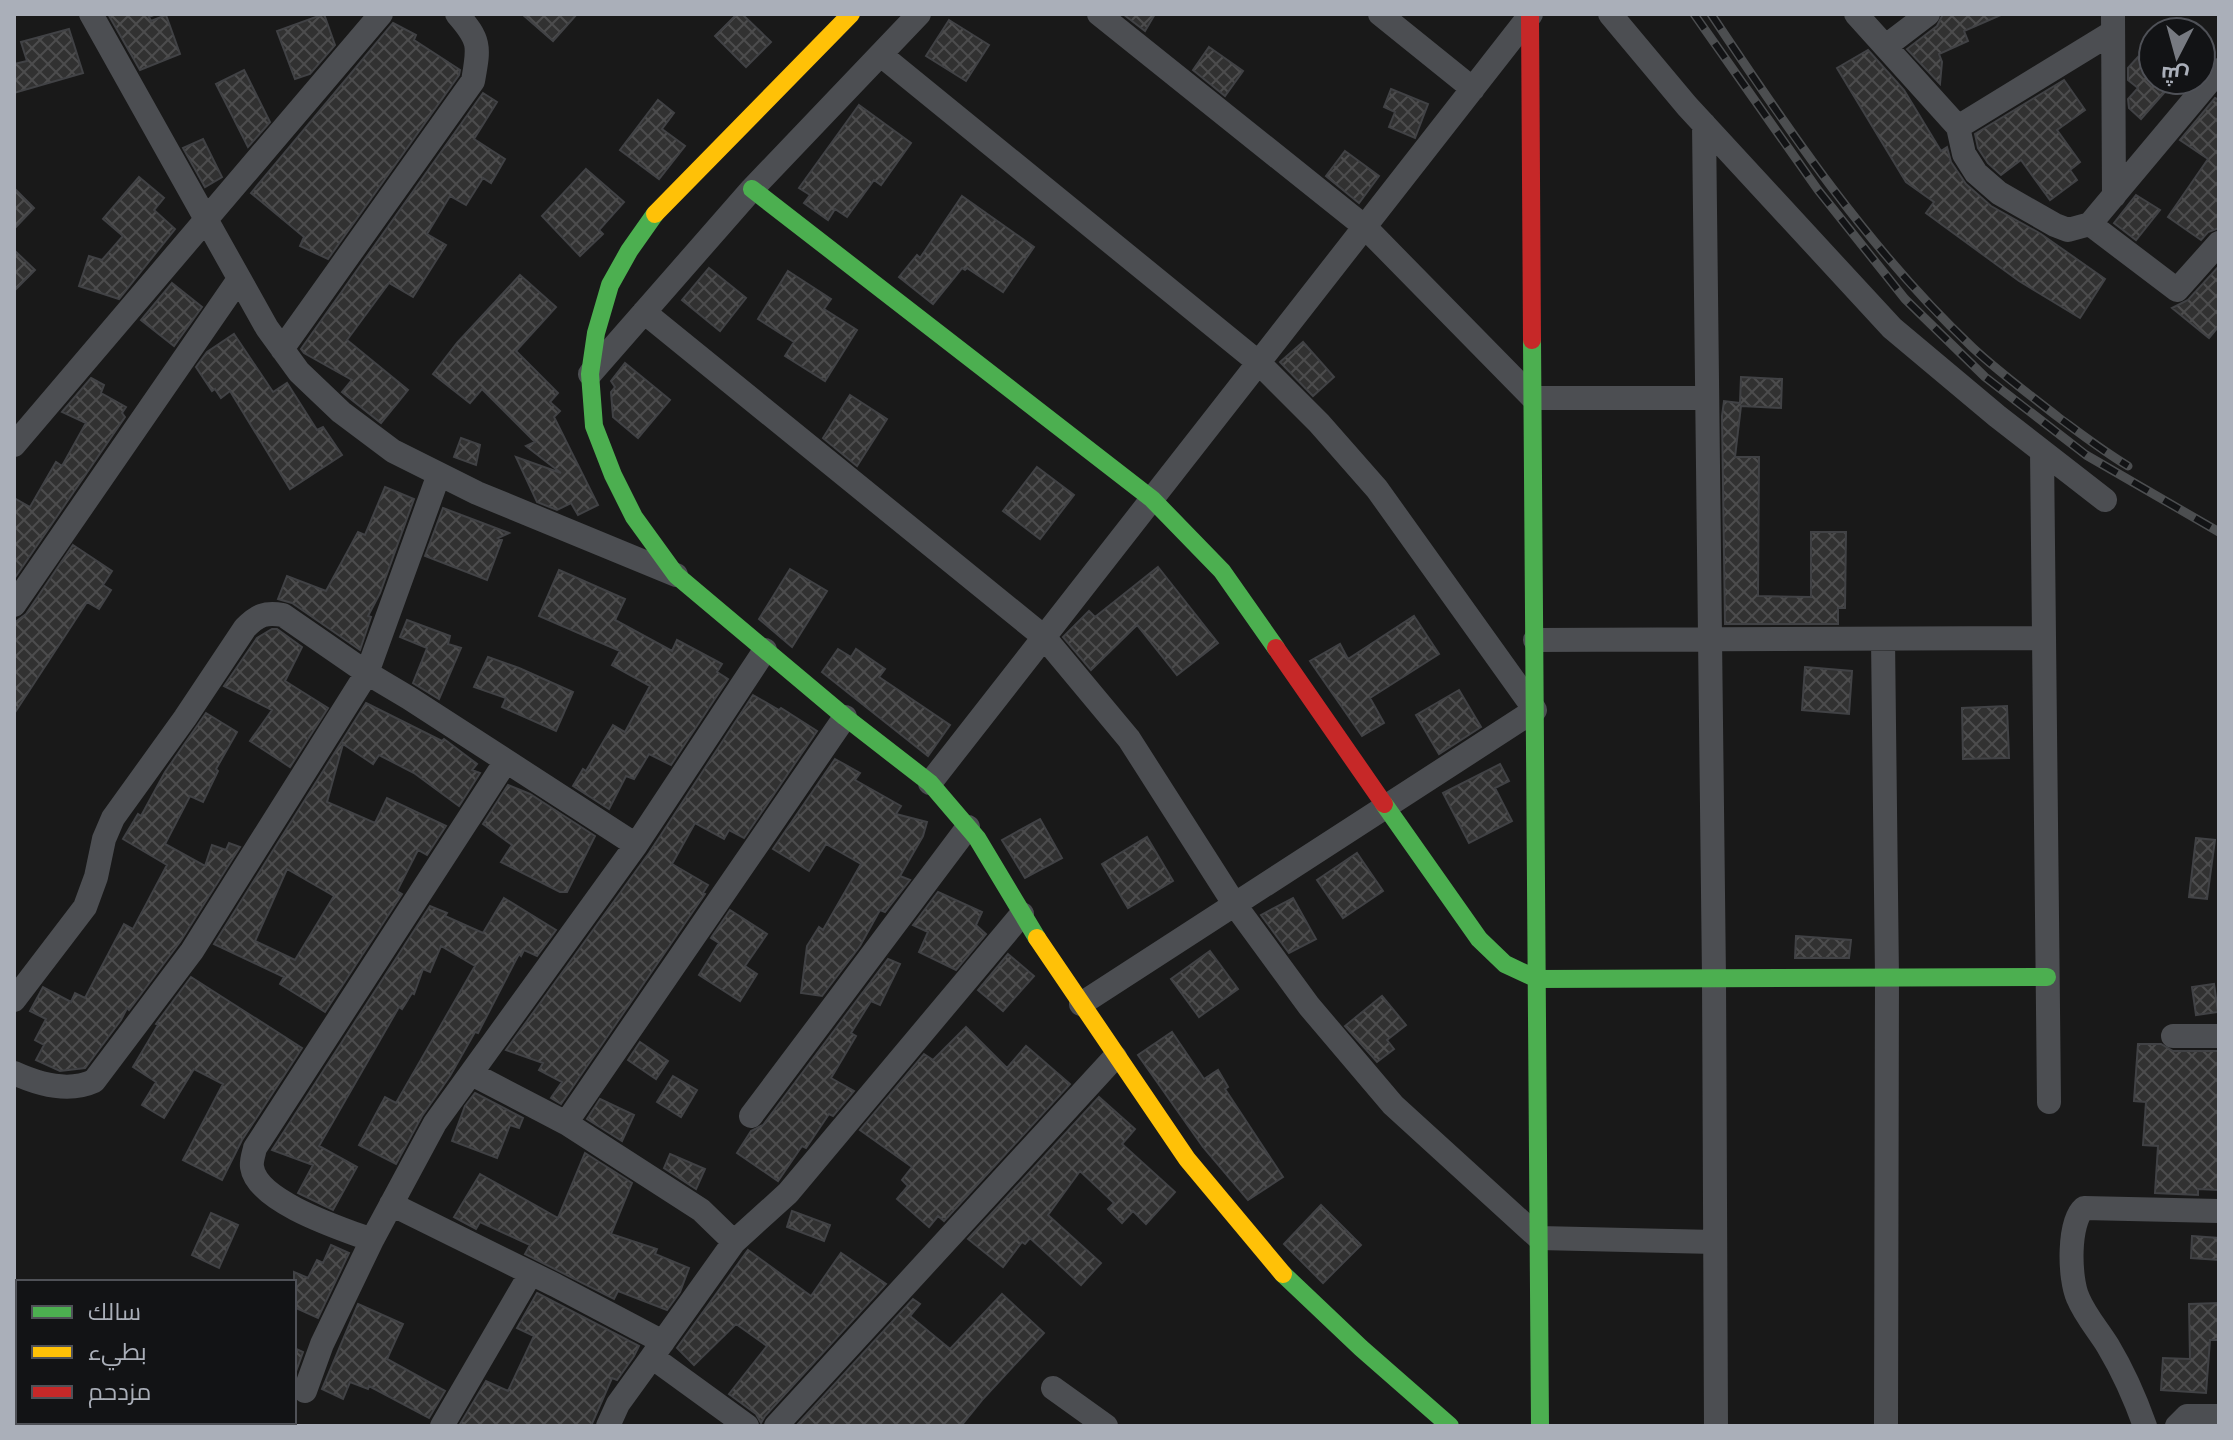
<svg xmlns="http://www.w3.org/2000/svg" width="2233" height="1440" font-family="'Varela Round',Cairo,sans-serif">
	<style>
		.building { fill: url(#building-cross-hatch); stroke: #414245; stroke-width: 2; fill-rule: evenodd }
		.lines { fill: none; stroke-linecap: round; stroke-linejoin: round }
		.street { stroke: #4c4e52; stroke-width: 24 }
		.fast { stroke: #4caf50; stroke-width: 18 }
		.slow { stroke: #ffc107; stroke-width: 18 }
		.jam { stroke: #c62828; stroke-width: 18 }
		.rail-casing { stroke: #4c4e50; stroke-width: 9 }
		.rail { stroke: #121315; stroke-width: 6; stroke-dasharray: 18; stroke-linecap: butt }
	</style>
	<defs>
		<pattern id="building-cross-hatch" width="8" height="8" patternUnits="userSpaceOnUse" patternTransform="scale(2)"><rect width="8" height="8" fill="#313131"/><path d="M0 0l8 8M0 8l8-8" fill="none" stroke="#4c4c4d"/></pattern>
	</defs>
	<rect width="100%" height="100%" fill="#191919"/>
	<path class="building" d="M108,14H156L149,17L151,21L166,15L180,54L140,70Z
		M324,14L335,45L310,74L295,79L277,31Z
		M522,14H577L553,41Z
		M737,14H742L771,42L746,67L715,36Z
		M1123,14H1155L1145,31Z
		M1943,14H2003L1964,31L1968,41L1939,54L1942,62L1940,84L1907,49L1937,26Z
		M949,20L989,45L966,81L926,56Z
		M393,23L416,35L414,40L460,70L459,75L328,259L300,246L304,237L251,193Z
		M69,29L83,73L14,93V64L27,61L21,42Z
		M1209,47L1243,71L1225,96L1193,70Z
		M1868,50L1904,90L1941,151L1947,147L1951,162L1966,184L1991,206L2041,234L2105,279L2080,318L2019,281L1926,213L1934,202L1906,182L1837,68Z
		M2138,57L2153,71V80H2163L2170,86L2141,119L2129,108L2128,99L2138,88L2128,80V68Z
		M244,70L270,122L248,147L216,84Z
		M2064,80L2085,110L2057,130L2080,162L2070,170L2077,180L2050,200L2021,160L2001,175L1988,163L1978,148L1975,134Z
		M1391,89L1428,104L1415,138L1389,127L1395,112L1384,107Z
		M483,93L497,102L474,139L505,159L491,183L483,178L466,205L450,196L427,234L446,245L413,297L389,283L347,340L408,390L381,423L342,392L352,380L304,353L301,349Z
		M2215,98L2219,100V228L2208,232L2201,240L2168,217L2208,159L2180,140Z
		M658,100L674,113L662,129L685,146L659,179L620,150Z
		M859,105L911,143L881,185L874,180L847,217L835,209L828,220L804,203L810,195L799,188Z
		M203,139L222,177L205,187L183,148Z
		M1345,151L1379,176L1359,203L1326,176Z
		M586,169L624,202L599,230L603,234L580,256L542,216Z
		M139,177L164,198L154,210L175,229L119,299L79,286L89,256L102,260L123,236L103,219Z
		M14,188L34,208L14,229Z
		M2136,195L2160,210L2136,240L2114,223Z
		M962,196L1034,247L1003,292L967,268L965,270L962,268L933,304L899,277L917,255L920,258Z
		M14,250L35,270L14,291Z
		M2219,266V326L2209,338L2172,308L2188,300Z
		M709,268L746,298L720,331L682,300Z
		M788,271L831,299L824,309L857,330L825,381L785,356L794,342L758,319Z
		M520,275L556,307L516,351L558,393L550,402L560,411L554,417L598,505L578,515L571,503L557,510L537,502L516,457L561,473L526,446L535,442L482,389L470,403L433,374L457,343Z
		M172,283L202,307L174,346L141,320Z
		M234,334L273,392L287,383L317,430L323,427L342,455L290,489L230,391L221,398L215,389L212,391L196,367L207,352Z
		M1303,342L1334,377L1313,396L1280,362Z
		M625,363L670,400L638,438L613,417L611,392L615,387L611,381Z
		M1741,377L1782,379L1781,408L1741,406L1735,457H1759L1758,596L1811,597V532H1846L1845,608H1838V624H1725L1722,416L1724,401L1740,403Z
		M91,378L104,385L101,393L126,407L122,413L125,417L14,579V498L30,507L56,462L62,466L86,423L62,412Z
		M850,395L887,419L857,466L823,438Z
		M461,438L480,445L476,465L454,457Z
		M1037,467L1074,495L1040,539L1003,511Z
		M385,487L414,499L380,593L368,616L371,617L360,650L292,603L278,599L287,576L326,591L358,532L365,535Z
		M443,508L509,533L498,538L502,540L487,580L425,556Z
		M73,545L112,571L103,585L111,590L99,609L87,602L14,714V623L26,614Z
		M1158,567L1218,643L1177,675L1137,625L1091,670L1063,637L1089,611L1095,617Z
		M790,569L827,591L792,647L759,619Z
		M559,570L625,599L615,620L672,651L677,640L722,664L717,672L728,679L671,765L649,754L634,779L626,776L609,809L573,786L583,769L586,771L613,725L625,732L650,686L612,665L620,651L539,616Z
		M1414,616L1439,654L1370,698L1384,723L1362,736L1310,661L1340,644L1348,659Z
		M407,620L450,636L448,644L461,648L439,699L413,683L427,648L400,637Z
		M272,629H277L302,647L285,681L328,708L290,767L250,741L272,710L224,686L257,638Z
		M838,649L851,657L856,649L885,669L879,677L950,725L928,756L822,672Z
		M488,657L519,668L573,692L556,731L502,707L506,698L474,687Z
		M1805,667L1852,671L1849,714L1802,710Z
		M1459,690L1481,727L1439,754L1416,715Z
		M753,695L779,710L781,708L817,731L744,838L729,830L724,839L695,823L672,864L708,885L703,893L705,894L561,1104L551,1098L562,1082L539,1070L543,1063L506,1050L649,853Z
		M366,703L442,741L444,739L477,764L472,770L480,773L459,806L414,773L379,755L373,764L343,744L327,802L375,823L387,798L446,826L427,855L418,850L397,891L402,894L325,1012L280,984L284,977L214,944ZM287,869L334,896L295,960L255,941Z
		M2007,706L2009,758L1963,759L1962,708Z
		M206,713L237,732L216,769L218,771L203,802L190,796L165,844L205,866L212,845L226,850L229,843L240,847L180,942L129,1010L127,1008L121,1020L85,1068L60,1071L36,1060L44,1045L35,1040L46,1019L30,1011L43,987L71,1002L75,993L85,998L124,924L133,929L167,865L123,839L138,814L141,816L165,772Z
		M835,759L860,773L855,780L901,806L896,814L927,822L923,836L900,876L910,880L885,912L880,910L860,946L822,996L801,993L807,946L819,927L823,930L861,864L826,844L809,871L773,849Z
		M1500,764L1509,781L1495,788L1512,821L1469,843L1443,793Z
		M508,785L530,794L595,836L567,892H560L501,862L512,845L483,824Z
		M1040,819L1062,858L1025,878L1002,840Z
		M1147,837L1173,881L1128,908L1102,864Z
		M2196,838L2215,840L2207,899L2189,897Z
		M1357,853L1383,891L1343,918L1317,880Z
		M938,892L982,912L976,925L986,934L956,970L919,952L928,932L913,925Z
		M504,898L556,930L537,956L524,950L521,956L519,954L478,1033L475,1032L450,1076L422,1116L396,1164L359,1145L385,1097L396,1103L475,966L441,946L430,972L423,969L414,994L412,993L402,1009L399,1007L319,1146L357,1167L333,1210L298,1193L313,1165L272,1150L430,906L447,913L445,916L483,933Z
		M1293,898L1316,939L1289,953L1261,915Z
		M730,910L767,934L745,966L757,974L740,1001L699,975L719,943L711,938Z
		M1796,936L1851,940L1849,958H1795Z
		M1210,951L1238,989L1199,1017L1171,979Z
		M1008,954L1034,976L1003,1011L978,990Z
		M888,959L900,964L880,1005L871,1001L851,1033L856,1036L831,1078L854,1091L833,1116L829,1114L806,1148L802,1146L778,1181L737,1153L751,1131L763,1125Z
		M191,977L302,1048L242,1140L222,1180L183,1160L223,1084L194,1069L164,1118L142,1105L156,1082L133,1067L158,1025L156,1024Z
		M2214,984L2218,1012L2196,1015L2192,987Z
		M1382,996L1406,1025L1387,1040L1394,1049L1377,1062L1345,1026Z
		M966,1027L1007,1068L1026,1046L1070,1084L944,1221L938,1216L929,1227L897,1199L908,1186L902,1180L912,1167L860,1130L924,1054L933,1060Z
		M1172,1032L1204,1079L1218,1070L1228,1087L1225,1089L1283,1177L1248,1200L1203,1147L1138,1055Z
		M640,1042L668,1061L656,1079L628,1060Z
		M2138,1044H2161L2173,1051H2219V1190L2198,1189V1195L2155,1193L2158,1146L2143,1145L2146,1102L2134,1101Z
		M673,1076L697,1090L681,1117L657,1102Z
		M475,1093L523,1118L519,1128L510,1125L497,1158L452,1141L465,1106Z
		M1099,1097L1135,1129L1122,1144L1175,1192L1146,1224L1133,1211L1122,1223L1108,1209L1114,1203L1080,1171L1048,1215L1101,1263L1081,1285L1030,1238L1025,1244L1022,1242L1003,1267L968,1239Z
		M600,1099L634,1115L622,1141L587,1119Z
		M585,1153L632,1183L611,1234L657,1249L655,1254L689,1268L680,1292L667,1310L618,1291L614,1299L525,1254L530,1245L480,1222L476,1229L454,1217L480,1174L558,1218Z
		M670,1154L705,1169L696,1189L664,1168Z
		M1321,1205L1361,1245L1323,1283L1284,1244Z
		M792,1211L830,1225L824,1241L787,1227Z
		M211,1213L238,1225L219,1268L192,1255Z
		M2192,1236L2219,1238V1260L2191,1258Z
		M331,1245L349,1253L318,1318L294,1307V1272L308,1278L317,1260L323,1263Z
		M748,1250L811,1296L841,1253L886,1284L765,1416L761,1423L756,1414L729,1394L767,1346L736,1324L694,1365L677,1348Z
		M537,1293L639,1346L634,1356L617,1380L612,1378L591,1426H459L486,1381L508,1391L534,1336L517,1328Z
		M1002,1294L1044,1333L982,1400L961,1426H796L913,1299L920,1304L910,1316L950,1349Z
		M2219,1303V1340H2210L2206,1393L2161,1390L2163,1358L2190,1359L2189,1304Z
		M358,1304L403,1324L387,1359L445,1391L429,1418L369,1386L368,1389L350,1382L343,1399L322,1389Z
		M294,1348L303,1352L294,1377Z"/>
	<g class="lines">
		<path class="street" d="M91,14L267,328L299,372L341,412L393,451L477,493L676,575
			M1099,14L1365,227L1533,398H1707
			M1380,14L1473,89
			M1610,14L1687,106L1892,328L1997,416L2105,500
			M1856,14L1958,127L1964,154L1976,173L1999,193L2055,225L2068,230L2090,224
			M2113,14L2114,196
			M1886,46L1928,14
			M881,55L1259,363L1319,423L1377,489L1535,710L1081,1004
			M2219,70L2090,224L2177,290L2219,243
			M1704,124L1714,978L1716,1426
			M1958,127L2113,32
			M644,312L1044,637L1129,739L1235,905L1309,1006L1393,1105L1539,1238L1715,1242
			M282,349L473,81C479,47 481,41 457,14
			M590,374L752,189L919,14
			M14,445L381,14
			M2042,451L2049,1102
			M439,474L367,673L409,698L636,845
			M14,605L239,279
			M1883,639L1887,977L1886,1426
			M1535,640L2044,638
			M930,783L1531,14
			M14,1000L85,907L96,877L104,839L113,818L185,718L245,628C258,615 265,612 283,615L367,673L192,951L94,1081C68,1093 38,1084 14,1073
			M2173,1036H2219
			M472,1074L566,1123L701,1210L734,1242
			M751,1116L968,827
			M566,1123L845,717
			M391,1204L555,1285L663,1342
			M372,1240C342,1229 257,1202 252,1167C251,1161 254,1153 255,1148L506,761
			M1053,1388L1106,1426
			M305,1391L322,1344L372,1240L435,1123L636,845L765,650
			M442,1426L531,1273
			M608,1426L618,1404L652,1357
			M747,1426L652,1357L734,1242L788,1193L1022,914
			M776,1426L1115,1057
			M2145,1426C2135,1398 2123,1371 2108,1346C2098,1330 2085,1315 2078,1298C2069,1278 2068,1222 2084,1208L2219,1211
			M2177,1426L2187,1416H2219"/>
		<path class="fast" d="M752,189L1152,499L1222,571L1276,648
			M655,214L629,251L610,285L596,333L590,374L594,426L613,475L634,517L676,575L845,717L930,783L977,838L1037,938
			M1532,340L1540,1426
			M1384,804L1479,939L1505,964L1537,979L2047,977
			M1283,1274L1361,1348L1450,1426"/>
		<path class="slow" d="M655,214L851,14
			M1037,938L1187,1159L1283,1274"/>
		<path class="jam" d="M1530,16L1532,340
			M1276,648L1384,804"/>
		<defs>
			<path id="rail" d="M1694,14L1818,190L1905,299L1985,377L2086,455L2219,532
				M1711,14C1789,131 1870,251 1973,348C2000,373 2030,395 2058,417C2081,434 2103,451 2128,466"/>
		</defs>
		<use href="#rail" class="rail-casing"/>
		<use href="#rail" class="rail"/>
	</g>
	<rect width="2233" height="1440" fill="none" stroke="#aaafb9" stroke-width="32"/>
	<rect x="16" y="1280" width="280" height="144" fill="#121315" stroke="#4f5157" stroke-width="2"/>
	<rect x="32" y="1306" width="40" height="12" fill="#4caf50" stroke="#4f5157" stroke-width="2"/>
	<text x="88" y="1320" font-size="24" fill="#aaafb9">سالك</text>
	<rect x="32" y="1346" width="40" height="12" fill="#ffc107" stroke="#4f5157" stroke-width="2"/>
	<text x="88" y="1360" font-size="24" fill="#aaafb9">بطيء</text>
	<rect x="32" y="1386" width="40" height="12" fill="#c62828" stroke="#4f5157" stroke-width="2"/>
	<text x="88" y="1400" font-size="24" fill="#aaafb9">مزدحم</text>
	<g transform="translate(2177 56) rotate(186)"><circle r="38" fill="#121315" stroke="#4f5157" stroke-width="2"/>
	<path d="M0-6L14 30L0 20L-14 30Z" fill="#777a81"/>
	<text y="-12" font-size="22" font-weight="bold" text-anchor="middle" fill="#aaafb9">ش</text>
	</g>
</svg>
